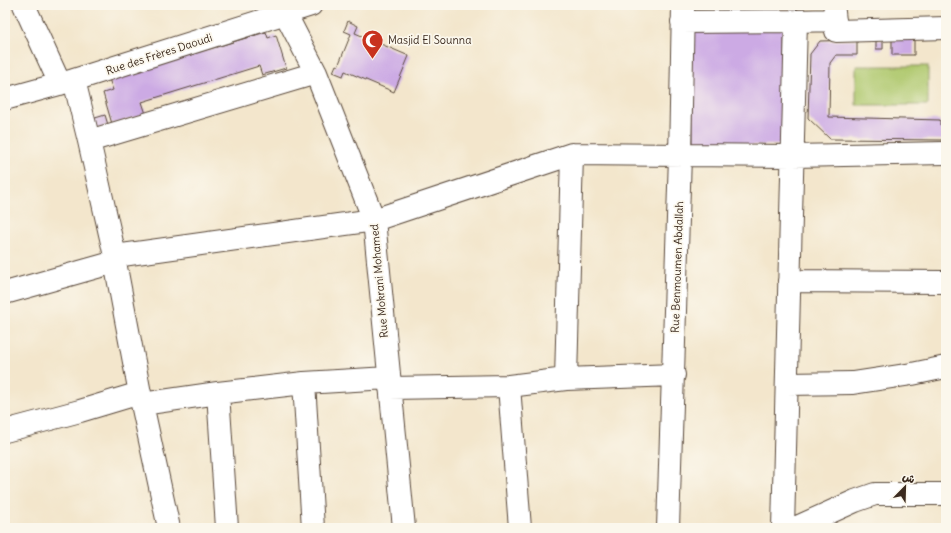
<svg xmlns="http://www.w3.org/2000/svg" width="951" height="533" font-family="Delius,'Playpen Sans Arabic',sans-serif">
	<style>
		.green { fill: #b0c96f; stroke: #767a46 }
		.building { fill: #ccaae4 }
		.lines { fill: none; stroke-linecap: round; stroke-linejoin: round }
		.minor-casing { stroke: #574638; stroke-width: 24 }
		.minor { stroke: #fff; stroke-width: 22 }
		.labels { text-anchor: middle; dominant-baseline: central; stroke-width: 3.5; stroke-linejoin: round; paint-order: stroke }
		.poi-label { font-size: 11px; fill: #3b2a1e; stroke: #fbf7ec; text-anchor: start }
		.street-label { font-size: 11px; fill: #3b2a1e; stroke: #fbf7ec }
	</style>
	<rect width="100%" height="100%" fill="#fbf7ec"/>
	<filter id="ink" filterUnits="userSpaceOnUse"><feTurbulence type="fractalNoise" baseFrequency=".025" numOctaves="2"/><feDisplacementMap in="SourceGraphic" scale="8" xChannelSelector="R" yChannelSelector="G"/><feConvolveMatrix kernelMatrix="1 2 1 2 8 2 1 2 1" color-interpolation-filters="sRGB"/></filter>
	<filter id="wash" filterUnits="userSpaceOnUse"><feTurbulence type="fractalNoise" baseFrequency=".012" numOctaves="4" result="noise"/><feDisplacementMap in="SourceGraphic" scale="16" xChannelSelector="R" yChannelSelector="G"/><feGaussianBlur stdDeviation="0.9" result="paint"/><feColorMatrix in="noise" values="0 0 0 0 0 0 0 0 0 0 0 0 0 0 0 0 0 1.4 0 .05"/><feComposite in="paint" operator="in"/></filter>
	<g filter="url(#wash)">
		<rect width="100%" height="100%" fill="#f3e6cc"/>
		<path class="green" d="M856,66H928V105H856Z"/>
		<g id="blocks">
			<path class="building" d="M348,21L358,26L355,33L409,56L394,92L345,71L343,76L333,72L336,65L338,66L351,34L344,31Z
				M691,27H784L785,145H692Z
				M266,32L268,38L276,35L286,68L262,75L259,66L142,102L146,114L112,124L103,93L113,90L109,79Z
				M892,39H914V55H892Z
				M857,40V55H836L830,63L829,117L940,120V125H946V140L830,139L808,118L810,54L820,41Z
				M883,40V49H876V41Z
				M105,115L108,125L95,129L92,119Z"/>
		</g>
	</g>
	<g filter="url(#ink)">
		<use href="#blocks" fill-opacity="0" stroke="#574638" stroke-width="1"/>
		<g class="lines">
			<defs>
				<path id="minor" d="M24,5L60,84
					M281,5L316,73L374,220L404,528
					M834,12L836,31L946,28
					M682,22L796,21
					M74,80L89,141L115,256V262L142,404L169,528
					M5,99L74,80L311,5
					M89,141L316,73
					M115,256L374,220L572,154L793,156L946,153
					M789,281L946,282
					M5,293L115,262
					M566,379L572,154
					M304,383L313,528
					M787,384L853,383L912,374L946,367
					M509,386L520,528
					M390,388L509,386L566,379L674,375
					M218,393L227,528
					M142,404L218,393L304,383L388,378
					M5,431L80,411L140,393
					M668,528L680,156L683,5
					M783,528L796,21L835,20
					M795,528L855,501L875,494H946"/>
			</defs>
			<use href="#minor" class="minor-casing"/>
			<use href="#minor" class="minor"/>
		</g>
	</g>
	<defs>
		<symbol id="mosque-pin" viewBox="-11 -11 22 30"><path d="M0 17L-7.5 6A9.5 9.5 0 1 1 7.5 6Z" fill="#c8321e" stroke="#fbf7ec"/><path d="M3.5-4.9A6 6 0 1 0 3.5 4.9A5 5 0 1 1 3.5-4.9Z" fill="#fff"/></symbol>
	</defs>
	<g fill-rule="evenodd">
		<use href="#mosque-pin" x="360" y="28" width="25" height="34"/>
	</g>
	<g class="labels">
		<g class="poi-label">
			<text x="388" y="40">Masjid El Sounna</text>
		</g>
		<g class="street-label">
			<text transform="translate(159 54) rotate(-18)">Rue des Frères Daoudi</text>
			<text transform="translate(677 267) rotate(-88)">Rue Benmoumen Abdallah</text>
			<text transform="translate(379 281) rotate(-95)">Rue Mokrani Mohamed</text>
		</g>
	</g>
	<rect width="951" height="533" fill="none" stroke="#fbf7ec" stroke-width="20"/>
	<g transform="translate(905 487) rotate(23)" stroke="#fbf7ec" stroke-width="3" paint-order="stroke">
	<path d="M0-3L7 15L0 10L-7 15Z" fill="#3b2a1e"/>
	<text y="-6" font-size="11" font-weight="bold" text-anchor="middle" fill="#3b2a1e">ش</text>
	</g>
</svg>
